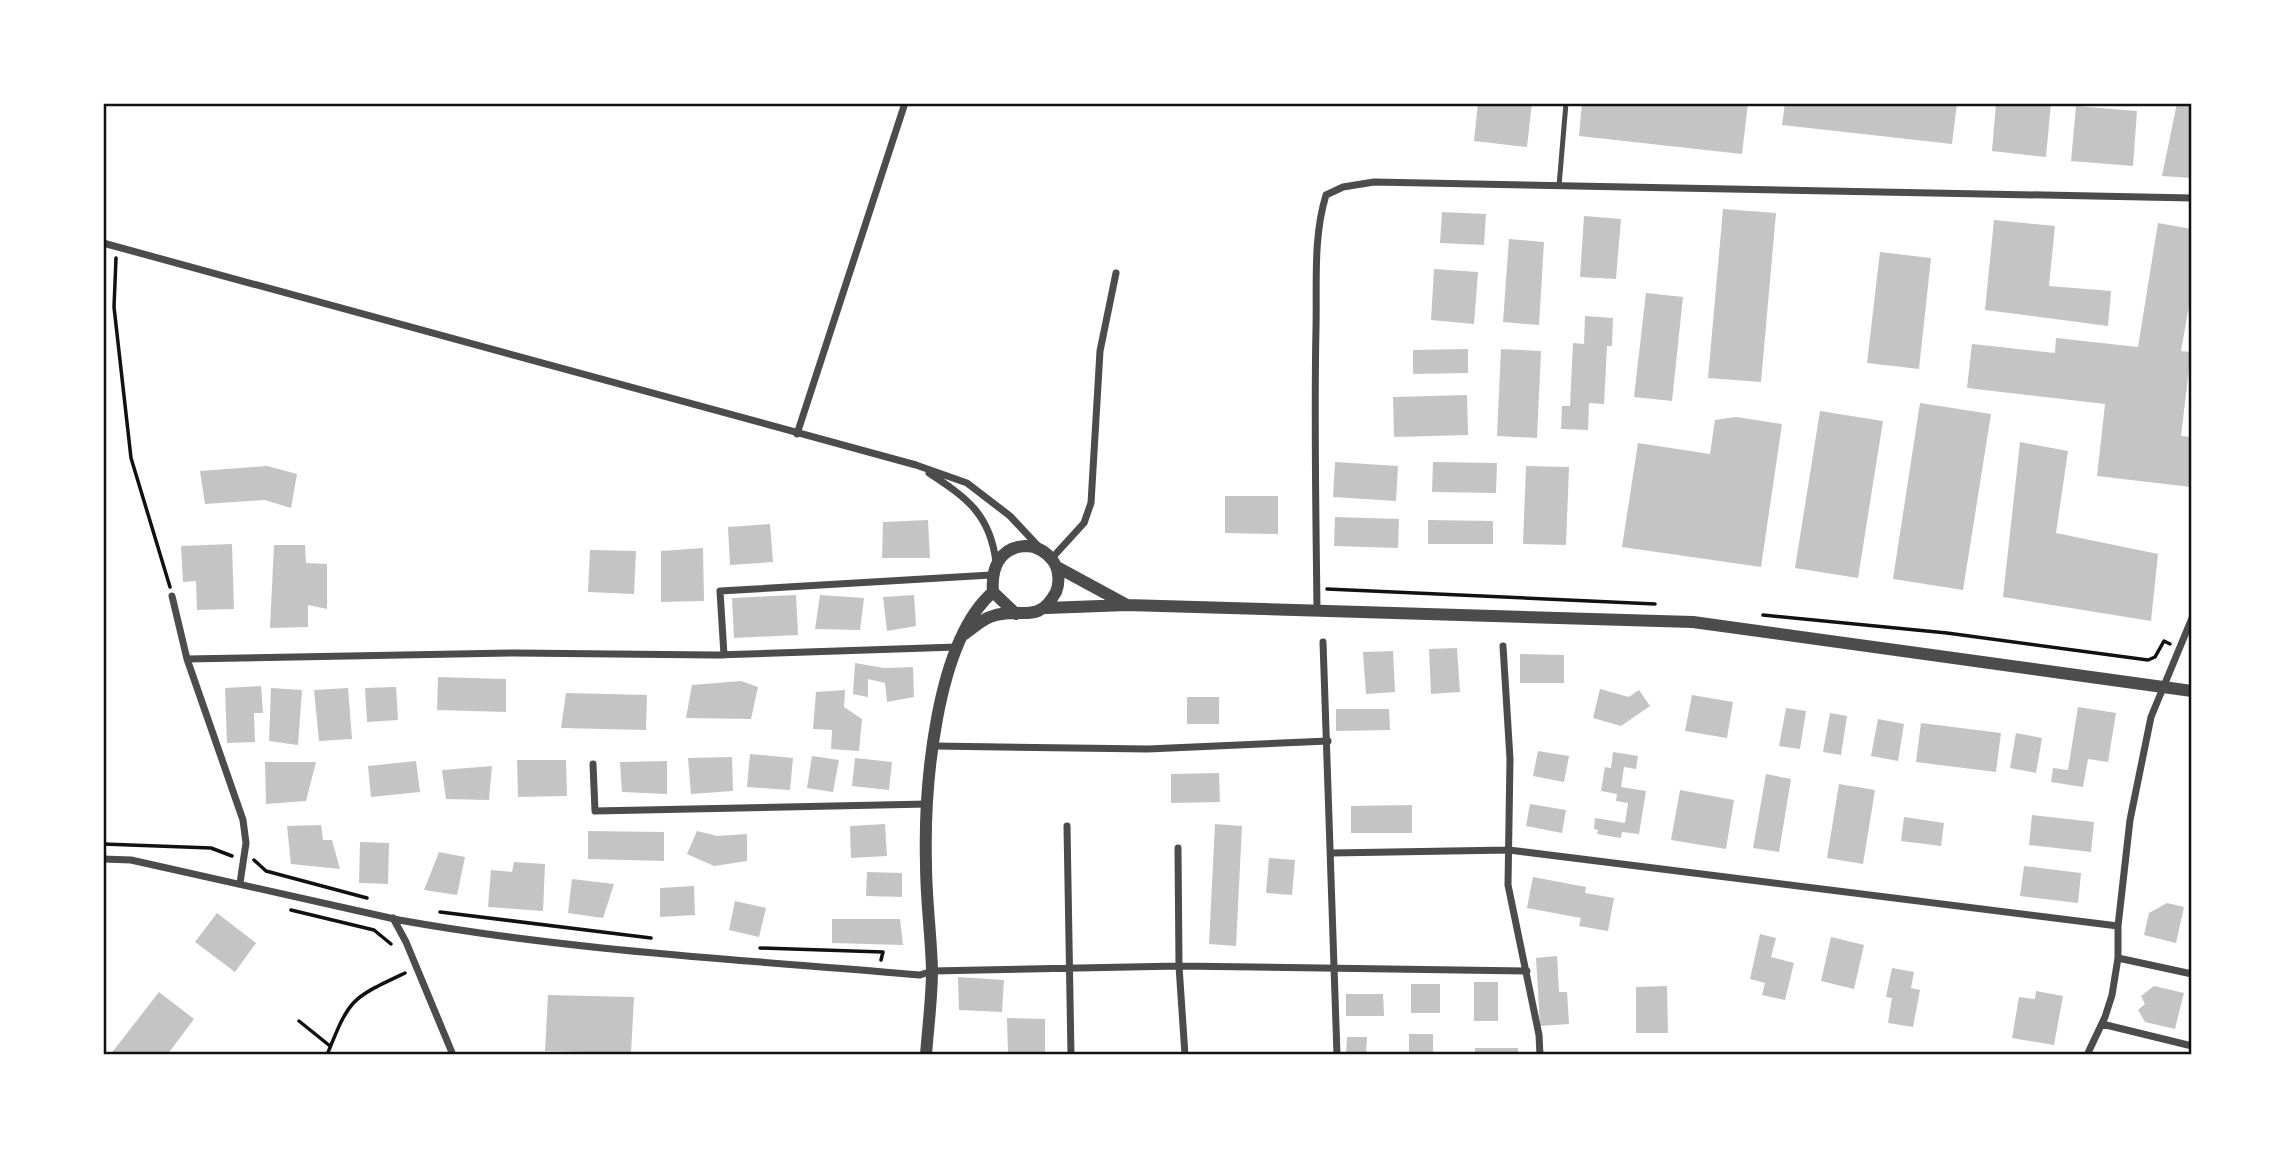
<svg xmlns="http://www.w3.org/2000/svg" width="2295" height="1158" font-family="'Roboto Condensed',sans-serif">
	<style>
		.building { fill: #c4c4c4 }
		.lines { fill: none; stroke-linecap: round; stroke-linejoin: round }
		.path { stroke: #111; stroke-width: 3.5 }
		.service { stroke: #4c4c4c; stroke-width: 5 }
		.minor { stroke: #4c4c4c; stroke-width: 7 }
		.tertiary { stroke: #4c4c4c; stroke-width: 12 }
		.neatline { fill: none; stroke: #111; stroke-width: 2.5 }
	</style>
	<rect width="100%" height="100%" fill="#fff"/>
	<path class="building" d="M1478,103H1532L1527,147L1474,141Z
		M1582,103H1748L1742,154L1579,136Z
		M1785,103H1957L1952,144L1782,125Z
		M1996,103H2051L2046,157L1992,151Z
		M2177,103H2192V178L2162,176Z
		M2076,106L2137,111L2133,166L2071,161Z
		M1723,209L1776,213L1761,382L1708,378Z
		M1442,212L1486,214L1484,245L1440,243Z
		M1584,216L1621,219L1616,279L1580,277Z
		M1994,220L2055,226L2049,286L2111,291L2108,326L1985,310Z
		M2158,223L2192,229V289L2181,351L2191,352L2181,436L2192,437L2191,487L2097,476L2105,404L1967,388L1972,344L2055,353L2056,338L2138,347Z
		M1509,239L1544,242L1539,325L1503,322Z
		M1880,252L1931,258L1919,369L1867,363Z
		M1434,269L1478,272L1474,324L1431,320Z
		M1646,293L1683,297L1672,401L1634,397Z
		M1585,316L1613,318L1612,346H1607L1604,404L1589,403L1588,430L1561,429L1562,406H1570L1573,343L1584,344Z
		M1468,349V373L1413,374V350Z
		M1501,349L1541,351L1537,438L1497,436Z
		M1467,395L1468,435L1394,437L1393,397Z
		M1920,403L1991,414L1963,590L1893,579Z
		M1820,411L1883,421L1858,578L1795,568Z
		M1736,417L1782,424L1761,567L1622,547L1638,443L1710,454L1715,420Z
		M2020,442L2068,451L2056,533L2158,554L2151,621L2003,597Z
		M1335,462L1398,466L1396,501L1333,497Z
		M1433,462L1497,463L1496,493L1432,492Z
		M267,466L297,474L291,508L265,500L205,504L200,471Z
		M1526,466L1569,467L1566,545L1523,544Z
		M1225,496H1278V534L1225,533Z
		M1335,517L1399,519L1398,548L1334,546Z
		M928,520L930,558H882L883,522Z
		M1428,520L1493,521V544H1428Z
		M770,524L773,562L730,565L728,527Z
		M232,544L234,609L197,610L196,581L183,582L181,546Z
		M274,545H305L306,563L327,564V609L308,605V627L270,628Z
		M703,548L704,601L661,602V551Z
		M590,550L636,551L634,594L588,592Z
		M796,595L798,635L734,638L732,598Z
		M820,595L864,598L860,630L815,629Z
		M914,595L916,626L887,631L883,597Z
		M1457,648L1460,692L1431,694L1429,649Z
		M1393,651L1395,692L1366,694L1363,652Z
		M1520,654L1564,655V683H1520Z
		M855,663L884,668L913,667L914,697L887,702L885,683L868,679V697L853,694Z
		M438,677L506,679V712L437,710Z
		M741,681L758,687L751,719L686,718L692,685Z
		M261,686L263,713H254L255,742L227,743L225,688Z
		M396,687L398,720L367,722L365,688Z
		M271,688L302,690L298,745L269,741Z
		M348,688L352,739L319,741L314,690Z
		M1600,689L1629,697L1639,690L1650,706L1621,726L1593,718Z
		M845,690L844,707L862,719L859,751L831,749L832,730L813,729L816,692Z
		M566,693L647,695L646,730L561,728Z
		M1692,695L1733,702L1727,738L1685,731Z
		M1187,697H1219V724H1187Z
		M2078,707L2116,713L2108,762L2088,759L2083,787L2051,782L2053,768L2068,770Z
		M1786,708L1806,711L1800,749L1779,746Z
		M1336,709H1389L1390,730L1336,731Z
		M1830,713L1847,716L1841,755L1823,752Z
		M1878,719L1904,724L1898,761L1871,756Z
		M1921,723L2001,733L1996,772L1916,762Z
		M2016,733L2042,738L2036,773L2010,768Z
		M1538,751L1569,756L1564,782L1533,776Z
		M1613,752L1638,756L1636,769L1624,767L1621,787L1646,791L1639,834L1622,832L1621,838L1597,834L1598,830L1594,829L1595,818L1625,823L1628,803L1616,801L1617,794L1601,791L1605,767L1611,768Z
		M750,754L793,758L790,790L747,787Z
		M812,756L839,760L833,792L807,788Z
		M732,757L733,791L691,794L688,758Z
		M855,758L892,762L889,790L852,786Z
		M517,760H566L567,796L518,797Z
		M416,761L420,792L371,797L368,766Z
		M667,761V794L622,792L620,762Z
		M265,762H316L306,801L266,804Z
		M492,766L489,800L446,799L442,770Z
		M1219,773L1220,802L1171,803V774Z
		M1766,774L1791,779L1779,852L1753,848Z
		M1839,784L1875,790L1863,864L1827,858Z
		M1680,790L1734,800L1726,849L1671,840Z
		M1530,804L1566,810L1562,833L1526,826Z
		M1412,805V833H1351V806Z
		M2032,815L2094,822L2091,852L2029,845Z
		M1904,817L1944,823L1941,846L1901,841Z
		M885,824L887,856L851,858L850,826Z
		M1215,824L1242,826L1236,946L1209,944Z
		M321,825L323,840H332L340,869L291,864L287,826Z
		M588,831L664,832V861L588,859Z
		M697,831L717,836L747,834V861L714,866L687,854Z
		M360,842L389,843L388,884L359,883Z
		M439,852L465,857L457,895L424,890Z
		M1269,858L1295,860L1292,895L1266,893Z
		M514,862L545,864L543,911L488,907L491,870L512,872Z
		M2024,866L2081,873L2078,903L2020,896Z
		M867,872L902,873V897L866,896Z
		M1533,877L1586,887L1585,893L1614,898L1608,931L1579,926L1581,918L1527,908Z
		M572,879L614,884L603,918L568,913Z
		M694,886L695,915L660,917V888Z
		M735,901L766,908L759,937L729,930Z
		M2167,903L2184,907L2176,943L2144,935L2149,913Z
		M217,913L256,943L235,972L195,942Z
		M832,919H900L903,945L832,943Z
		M1760,934L1776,938L1771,957L1794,963L1785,1000L1762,995L1765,983L1750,979Z
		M1831,937L1864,945L1854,989L1821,981Z
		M1557,956L1559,992H1567L1569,1024L1540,1026L1536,958Z
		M1892,968L1914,972L1911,988L1920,990L1913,1027L1888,1023L1892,998L1886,997Z
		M958,977L1004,980L1002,1012L959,1010Z
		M1474,982H1498V1021H1474Z
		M1411,984H1440V1013H1411Z
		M1667,986L1668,1033H1636V987Z
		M2154,986L2184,993L2175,1029L2145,1022L2138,1010L2145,1004L2141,996Z
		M2036,991L2063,996L2054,1045L2012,1038L2019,997L2035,999Z
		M159,992L194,1019L167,1055H110Z
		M1346,994H1383L1384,1016H1346Z
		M548,995L634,997L631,1053L545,1051Z
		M1007,1018L1045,1019V1055H1008Z
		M1409,1034H1433V1055H1409Z
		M1347,1037H1367L1366,1055H1346Z
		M1475,1048H1518V1055H1475Z"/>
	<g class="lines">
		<path class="path" d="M116,258L114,307L131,458L170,587
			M1327,589L1655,604
			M1763,615L1947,633L2148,660L2155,657L2164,641L2170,644
			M103,844L211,848L232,856
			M254,860L266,871L367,898
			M291,910L374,930L391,944
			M440,912L651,938
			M760,948L883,952L881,960
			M299,1021L330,1046
			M327,1055C350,998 350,999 405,973"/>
		<path class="service" d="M1559,186L1566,103"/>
		<path class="minor" d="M103,243L916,465L967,483L1010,516L1039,547
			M797,434L905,103
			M929,473C967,498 990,514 996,562
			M1052,558L1084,523L1091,503L1100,351L1116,273
			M172,596L187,659L243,820L246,843L240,883
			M1317,610C1316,516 1314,422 1316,328C1317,284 1313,237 1326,195L1343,187L1374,182L2192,198
			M1323,642L1337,1055
			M1503,646L1510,759L1508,885L1539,1035L1540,1055
			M724,655L720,591L991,575
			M187,659L514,653L715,655L957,647
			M934,746L1148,749L1328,741
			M593,764L595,811L928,804
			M1067,826L1071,1055
			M1178,848L1179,966L1185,1055
			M1332,853L1509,850L2118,926
			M103,859L131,860L399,920C571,951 747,960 920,975L932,971L1179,966L1527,971
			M393,918L406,942L453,1055
			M2118,958L2192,974
			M2102,1024L2192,1046
			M2087,1055L2105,1017L2112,995L2118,958V926L2130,820L2151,717L2192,618"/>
		<path class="tertiary" d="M1057,567L1127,605
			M1047,608L1127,605L1693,622L2192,691
			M963,635C971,630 981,620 990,617C1019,605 1037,627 1056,592C1060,583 1059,569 1053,561C1047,552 1036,546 1026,546C999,547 991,569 993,592L1016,614
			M926,1055C928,1027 932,998 932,970C931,934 926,899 926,864C924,789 935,642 993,592"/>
	</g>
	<rect width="2295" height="1158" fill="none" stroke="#ffffff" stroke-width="210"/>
	<rect x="105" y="105" width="2085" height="948" class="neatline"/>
</svg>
